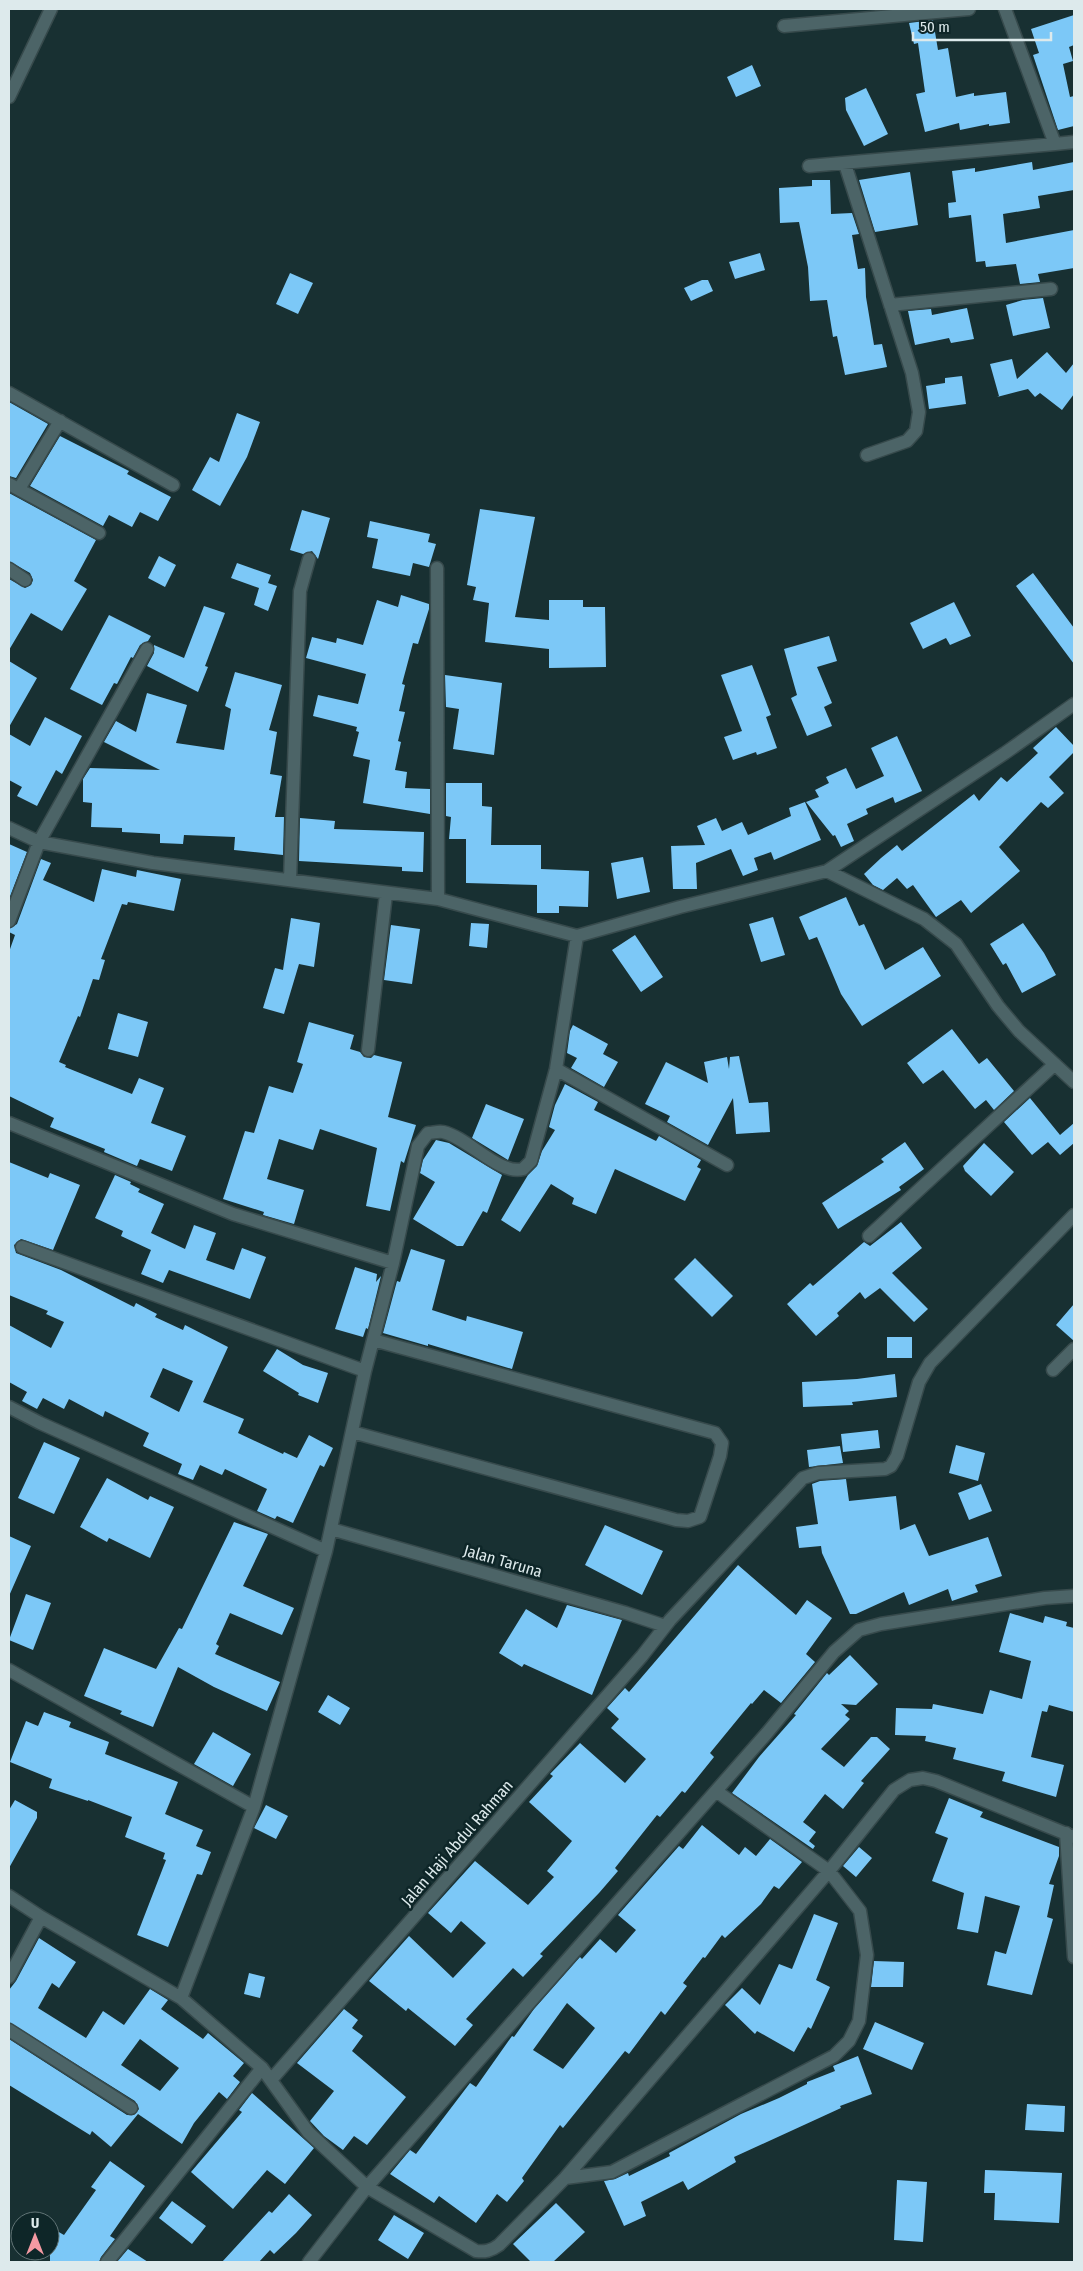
<svg xmlns="http://www.w3.org/2000/svg" width="1083" height="2271" font-family="'Fira Sans Condensed',sans-serif">
	<style>
		.building { fill: #7cc8f7; fill-rule: evenodd }
		.lines { fill: none; stroke-linecap: round; stroke-linejoin: round }
		.street-casing { stroke: #374a4c; stroke-width: 15 }
		.street { stroke: #4c6467; stroke-width: 12 }
		.labels { text-anchor: middle; dominant-baseline: central; stroke-width: 5; stroke-linejoin: round; paint-order: stroke }
		.street-label { font-size: 16px; fill: #ddeaec; stroke: #0e2628 }
	</style>
	<rect width="100%" height="100%" fill="#183032"/>
	<path class="building" d="M1074,15V45L1069,47L1073,61L1063,64L1070,97L1074,96V126L1058,130L1033,55L1039,53L1031,29Z
		M933,20L938,50L948,48L956,97L974,93V96L1006,92L1010,123L989,126V124L960,130L959,123L925,132L916,94L925,92L918,43L914,44L909,23Z
		M752,65L761,86L736,97L727,77Z
		M866,88L888,134L864,146L846,110L845,98Z
		M1032,162L1033,170L1074,162V190L1038,196L1040,208L1003,214L1006,243L1074,230V268L1038,274L1040,282L1020,284L1016,264L986,267L985,261L976,262L971,215L949,218L948,203L956,202L952,171L975,168V172Z
		M910,172L918,225L875,232L859,180Z
		M812,180H830L831,214L852,213L859,234L852,235L858,269L865,268L866,297L874,345L882,344L887,367L845,375L837,336L833,337L827,300L810,301L808,267L799,222L780,223L779,188L812,186Z
		M760,253L765,270L735,279L729,262Z
		M290,273L313,283L298,314L276,304Z
		M702,280H708L713,291L691,301L684,288Z
		M1043,298L1050,328L1013,336L1006,305L1023,300Z
		M967,308L974,339L951,343L949,338L915,345L908,311L931,309L932,315Z
		M1047,352L1066,373L1074,363V394L1062,410L1040,393L1035,397L1028,389L997,397L999,396L990,364L1012,359L1017,379Z
		M962,376L966,404L929,409L926,386L945,383V378Z
		M9,402L48,424L16,478L9,476Z
		M237,413L260,422L247,457L220,506L192,490L210,457L219,462Z
		M60,436L129,471L127,474L171,497L158,521L140,512L132,527L109,515L103,526L30,486Z
		M9,493L96,540L74,581L87,589L62,631L31,613L9,650V579L25,588L31,585L33,580L30,573L9,561Z
		M480,509L535,517L515,617L549,620V600H583V607H605L606,667L549,668V649L485,642L489,603L473,600L476,587L467,585Z
		M302,510L330,518L318,559L312,551L303,554L290,550Z
		M370,521L430,534L428,542L436,544L429,567L413,563L410,576L372,568L378,539L367,537Z
		M159,556L176,565L165,587L148,578Z
		M237,563L271,575L268,583L277,586L268,611L254,605L259,588L231,578Z
		M1033,573L1074,628V664L1016,586Z
		M401,595L429,604V609L418,644L413,643L402,684L405,685L399,711L405,712L398,741L401,742L395,770L407,772L405,788L430,789V814L363,803L370,760L353,756L359,732L356,731L357,727L313,716L318,695L358,704L366,674L306,658L312,637L336,643L337,638L363,645L377,600L398,607Z
		M954,602L971,636L950,645L946,638L923,649L910,623Z
		M204,606L225,613L205,666L208,667L198,692L147,666L154,653V645L184,658Z
		M109,615L151,636L148,641L140,645L133,658L131,657L117,684L114,683L102,705L70,689Z
		M829,636L837,661L817,667L832,703L824,707L832,726L807,736L791,698L797,695L784,649Z
		M9,661L37,678L9,727Z
		M752,665L771,715L766,717L777,748L757,755L756,752L733,760L724,737L742,731L721,675Z
		M235,672L282,685L269,730L277,732L270,774L282,776L275,817H284L283,855L234,850L235,837L184,835L183,844L160,843V834L122,832V828L91,827L92,803L83,802V779L90,768L160,770L104,742L116,721L136,732L147,693L187,705L176,743L224,750L231,709L225,706Z
		M445,675L502,683L494,755L453,749L459,709L446,707Z
		M45,717L82,736L62,774L56,770L37,806L17,796L22,787L9,780V734L30,746Z
		M1056,727L1074,746V752L1049,777L1064,793L1048,808L1041,802L999,847L1020,871L998,890L971,913L961,900L936,917L913,885L907,889L897,878L883,890L873,885L864,874L881,858L897,845L902,851L974,794L979,801L1001,777L1007,782L1038,753L1033,748Z
		M897,736L922,791L895,803L893,797L866,809L868,814L847,824L854,841L841,847L835,835L833,836L806,802L819,797L815,790L829,783L826,777L846,768L856,789L884,776L871,748Z
		M446,783H482V806L492,807L491,845H541V869L589,871L588,907L559,906V913H537V885L466,883V839H449L451,817L446,816Z
		M805,802L821,840L774,860L771,852L754,858L758,870L743,876L731,849L696,863L697,889H673L671,846L705,845L697,826L716,818L722,831L742,822L748,835L791,816L789,808Z
		M300,818L335,821L334,829L424,832L423,872L402,871V867L299,861Z
		M9,844L27,852L9,899Z
		M643,857L650,892L617,899L611,863Z
		M41,859L51,863L43,880L94,902L102,869L136,877L137,870L181,879L174,911L128,902L127,905L122,904L101,959L105,960L99,980L93,979L80,1017L78,1016L59,1062L66,1065L65,1067L132,1094L139,1078L164,1088L151,1123L186,1136L172,1171L140,1159L137,1166L104,1152L105,1149L50,1127L54,1118L9,1096V952L15,935L9,932V929L17,924Z
		M846,897L859,926L864,924L885,970L923,947L941,976L862,1026L841,994L817,937L809,940L799,917Z
		M773,917L785,955L761,962L749,924Z
		M291,918L320,923L314,967L299,964L284,1014L263,1008L275,968L283,970Z
		M471,923L489,924L487,948L469,946Z
		M1023,923L1044,953L1056,975L1022,993L1006,963L1003,965L990,944Z
		M391,925L420,929L412,984L384,980Z
		M635,935L663,977L641,992L612,950Z
		M118,1013L148,1022L138,1057L108,1049Z
		M309,1022L354,1035L350,1049L360,1052L364,1057L371,1058L374,1055L402,1062L388,1117L416,1125L404,1163L401,1161L390,1211L366,1206L377,1148L320,1129L313,1150L279,1139L267,1179L304,1190L294,1224L263,1215L264,1212L223,1199L245,1131L254,1133L269,1086L293,1093L303,1064L297,1062Z
		M573,1025L608,1044L603,1054L618,1062L604,1087L571,1068L577,1058L567,1053L570,1031Z
		M952,1029L979,1064L987,1058L1014,1091L994,1110L986,1100L975,1109L943,1070L923,1084L907,1063Z
		M739,1056L749,1103L768,1102L770,1132L736,1134L733,1098L708,1145L667,1122L670,1116L645,1104L666,1062L708,1083L704,1062L727,1057L729,1069L730,1057Z
		M565,1084L598,1102L594,1110L656,1141L659,1136L701,1160L697,1167L701,1169L685,1201L615,1169L596,1214L572,1204L574,1198L551,1184L520,1232L501,1220L528,1175L537,1166L542,1151L555,1130L549,1127L555,1105Z
		M1030,1098L1060,1135L1074,1123V1143L1060,1155L1048,1142L1032,1155L1004,1122Z
		M486,1104L524,1119L508,1160L472,1138Z
		M436,1140L449,1143L502,1175L487,1213L483,1211L463,1246H457L413,1219L435,1182L420,1173L423,1160Z
		M905,1142L924,1169L899,1187L901,1190L838,1229L822,1203L884,1162L881,1159Z
		M984,1143L1014,1172L991,1196L965,1171L963,1166Z
		M9,1162L48,1178L50,1173L80,1185L53,1250L21,1239L14,1245L16,1253L61,1270L134,1307L136,1303L157,1314L155,1317L183,1330L185,1325L228,1347L203,1402L244,1419L238,1433L283,1454L284,1452L297,1458L309,1435L333,1448L324,1467L320,1465L293,1523L277,1516L275,1519L257,1511L267,1489L225,1469L222,1475L200,1465L193,1480L178,1474L182,1464L143,1446L149,1433L105,1411L103,1417L69,1399L64,1409L43,1398L37,1409L22,1401L27,1392L9,1382V1325L51,1348L64,1322L46,1314L48,1311L9,1295ZM163,1368L193,1381L179,1412L150,1397Z
		M115,1175L131,1182L130,1184L140,1189L138,1192L164,1204L151,1233L185,1249L194,1225L216,1233L206,1260L234,1270L242,1248L266,1257L250,1299L169,1270L163,1283L141,1274L151,1250L121,1236L123,1231L95,1218Z
		M901,1222L922,1248L892,1273L928,1309L914,1322L880,1288L865,1299L860,1292L837,1313L839,1316L816,1336L787,1304L810,1283L813,1286L864,1242L870,1246Z
		M411,1249L445,1260L432,1310L466,1321L467,1316L523,1332L512,1369L448,1350L428,1344V1346L383,1333L397,1281L400,1282Z
		M695,1258L733,1296L712,1317L674,1279Z
		M355,1267L377,1274L376,1282L381,1276L368,1329L366,1328L363,1337L335,1329Z
		M1074,1304V1341L1056,1325Z
		M887,1337H912V1358H887Z
		M277,1349L303,1365L328,1373L318,1403L298,1395L299,1393L263,1371Z
		M895,1374L897,1397L852,1402L853,1405L803,1407L802,1382L857,1379Z
		M878,1430L880,1448L843,1452L841,1434Z
		M44,1442L80,1458L54,1514L18,1498Z
		M956,1445L985,1453L978,1481L949,1473Z
		M840,1446L843,1463L809,1467L807,1450Z
		M107,1478L148,1500L150,1496L174,1507L150,1558L109,1538L107,1542L80,1527Z
		M846,1479L849,1501L896,1496L900,1530L915,1524L929,1556L988,1537L1002,1576L975,1585L978,1592L952,1601L948,1589L909,1605L904,1592L856,1614H850L822,1553L821,1546L799,1548L796,1527L818,1524L812,1484L820,1481Z
		M981,1484L992,1511L969,1520L958,1493Z
		M234,1522L268,1534L243,1586L294,1608L282,1635L230,1613L216,1644L219,1646L215,1654L280,1682L267,1711L214,1687L178,1667L153,1727L120,1714L122,1711L84,1696L104,1648L156,1669L179,1628L182,1629Z
		M605,1525L663,1551L642,1595L585,1565Z
		M9,1536L31,1546L9,1596Z
		M738,1565L796,1615L807,1600L832,1618L806,1654L815,1662L781,1703L764,1690L752,1704L751,1703L710,1753L714,1757L685,1793L682,1791L660,1817L657,1815L615,1868L618,1871L599,1893L540,1954L543,1956L523,1977L513,1968L466,2019L473,2025L455,2046L408,2008L406,2011L369,1981L409,1936L453,1978L486,1943L461,1921L451,1933L428,1913L475,1861L528,1905L554,1877L547,1871L572,1841L529,1802L553,1776L550,1774L580,1743L625,1783L646,1759L611,1728L619,1719L607,1708L625,1688L629,1692Z
		M26,1594L51,1603L33,1650L9,1640Z
		M567,1605L622,1620L592,1695L524,1664L522,1667L499,1653L526,1609L557,1628Z
		M1010,1613L1043,1623L1045,1616L1067,1622L1066,1626L1074,1628V1712L1049,1705L1047,1712L1042,1711L1031,1757L1064,1765L1056,1797L1002,1781L1005,1772L953,1759L956,1748L925,1741L926,1736L895,1735L896,1708L932,1709L933,1704L983,1714L990,1690L1022,1699L1031,1661L999,1652Z
		M850,1655L878,1684L856,1705L841,1704L849,1711L845,1715L850,1719L821,1749L844,1767L871,1737H877L890,1749L861,1781L864,1783L843,1809L825,1794L803,1822L816,1832L809,1841L815,1846L813,1849L732,1793L759,1757L796,1715L794,1714L827,1673L829,1675Z
		M328,1695L350,1708L340,1725L318,1712Z
		M44,1712L71,1722L69,1727L109,1742L105,1754L178,1782L165,1814L203,1830L196,1846L211,1852L202,1875L197,1874L168,1947L137,1935L166,1860L163,1859L165,1853L125,1837L132,1817L88,1800V1801L49,1788L52,1779L10,1762L26,1721L38,1726Z
		M213,1732L251,1754L233,1786L194,1764Z
		M949,1798L983,1812L980,1817L1059,1847V1856L1049,1884L1054,1885L1047,1917L1053,1919L1032,1995L987,1985L995,1951L1006,1954L1020,1906L985,1896L978,1933L957,1929L964,1893L932,1881L948,1838L935,1833Z
		M15,1800L37,1812V1818L9,1868V1810Z
		M266,1805L288,1816L276,1839L254,1828Z
		M702,1825L739,1855L745,1847L756,1856L770,1839L802,1862L779,1889L774,1886L761,1904L725,1938L722,1935L705,1958L703,1957L683,1983L687,1986L665,2015L661,2011L629,2054L625,2051L563,2128L560,2125L522,2178L524,2181L507,2202L497,2194L476,2223L439,2196L434,2203L390,2174L410,2150L416,2154L470,2083L476,2087L512,2036L514,2037L534,2009L580,1957L582,1959L600,1939L616,1953L636,1930L618,1915L679,1846L683,1849ZM567,2003L595,2028L563,2069L533,2050Z
		M859,1847L872,1858L856,1877L843,1866Z
		M814,1914L838,1923L816,1980L830,1987L811,2029L808,2027L794,2052L757,2031L755,2034L725,2005L742,1988L760,2005L779,1964L792,1969Z
		M39,1938L76,1962L59,1988L52,1983L38,2008L86,2038L103,2011L124,2025L150,1989L168,2000L161,2009L203,2039L208,2033L244,2063L233,2076L240,2082L227,2099L219,2092L194,2123L182,2144L138,2114L111,2147L92,2131L90,2135L9,2085V2039L127,2115H134L139,2109L135,2101L9,2022V1990L16,1981ZM140,2039L179,2068L160,2091L121,2065Z
		M874,1961L904,1962L903,1987H871Z
		M249,1973L265,1977L260,1998L244,1994Z
		M344,2009L358,2020L352,2028L363,2036L352,2051L406,2097L367,2145L354,2136L343,2150L324,2136L310,2121L334,2091L297,2063Z
		M875,2022L924,2043L912,2070L863,2049Z
		M858,2056L872,2094L840,2106L841,2108L734,2157L736,2162L688,2190L683,2181L641,2202L646,2216L624,2226L604,2181L615,2179L628,2173L629,2176L670,2156L669,2153L741,2114L779,2098L807,2084V2082L835,2071L833,2066Z
		M252,2093L314,2148L285,2184L267,2170L233,2209L191,2172L242,2112L239,2110Z
		M1027,2104L1065,2106L1064,2132L1025,2130Z
		M110,2161L145,2186L110,2236L115,2239L101,2257L99,2262H50V2227L64,2235L96,2190L91,2187Z
		M985,2170L1062,2173L1059,2223L994,2220L995,2193H984Z
		M897,2180L927,2182L923,2242L894,2240Z
		M289,2194L312,2215L296,2233L274,2254L270,2250L259,2262H222L269,2211L272,2213Z
		M172,2201L206,2226L192,2244L159,2218Z
		M556,2203L585,2232L553,2262H531L513,2244Z
		M394,2215L424,2233L408,2259L378,2240Z
		M128,2249L148,2262H117Z"/>
	<g class="lines">
		<defs>
			<path id="street" d="M1005,9L1055,144L1074,142
				M784,26L969,9
				M9,97L51,9
				M845,164L912,373L919,412L916,431L907,441L867,455
				M809,166L1055,144
				M890,305L1051,289
				M9,393L173,485
				M9,484L99,533
				M19,489L60,421
				M437,568L438,899
				M9,569L25,580
				M9,828L39,842L153,863L438,899L577,936L680,907L827,871L1005,753L1074,704
				M827,871L924,919L956,944L998,1006L1019,1031L1074,1082
				M290,880L300,591L309,559
				M9,921L39,842L147,649
				M368,1050L386,894
				M556,1069L727,1165
				M9,1123L233,1214L393,1263
				M869,1236L1055,1064
				M22,1247L365,1371
				M1053,1370L1074,1349
				M9,1407L40,1423L326,1551
				M352,1432L676,1520L688,1521L700,1517L720,1456L722,1443L715,1433L373,1340
				M331,1529L626,1613L665,1626
				M9,1670L254,1807
				M1066,1833L1074,1957
				M9,1896L41,1917L181,1998L262,2068L308,2132L367,2187L476,2251C485,2252 491,2251 499,2245L565,2178L829,1871L894,1790L910,1780L923,1778L936,1781L1074,1837
				M9,1977L41,1917
				M181,1998L254,1807L326,1551L365,1371L393,1263L418,1146L428,1133C433,1133 438,1131 443,1132C467,1137 500,1176 523,1169L531,1161L556,1069L577,936
				M9,2030L131,2108
				M271,2080L642,1656L670,1620L803,1478L818,1473L885,1469L891,1466L897,1456L919,1382L930,1363L1074,1215
				M565,2178L612,2172L834,2056L849,2041L859,2021L867,1955L860,1911L829,1871L716,1791
				M107,2262L262,2068
				M309,2262L367,2187L767,1733L834,1652L859,1630L881,1624L1045,1598L1074,1596"/>
		</defs>
		<use href="#street" class="street-casing"/>
		<use href="#street" class="street"/>
	</g>
	<g class="labels">
		<g class="street-label">
			<text transform="translate(503 1561) rotate(16)">Jalan Taruna</text>
			<text transform="translate(457 1843) rotate(-49)">Jalan Haji Abdul Rahman</text>
		</g>
	</g>
	<rect width="1083" height="2271" fill="none" stroke="#ddeaec" stroke-width="20"/>
	<g transform="translate(35 2236)"><circle r="24" fill="#0e2628" stroke="#617476"/>
	<path d="M0-4L9 19L0 12L-9 19Z" fill="#f49aa3"/>
	<text y="-8" font-size="14" font-weight="bold" text-anchor="middle" fill="#ddeaec">U</text>
	</g>
	<path d="M913 32v8h138v-8" fill="none" stroke="#ddeaec" stroke-width="2.5"/>
	<text x="920" y="32" font-size="15" fill="#ddeaec" stroke="#0e2628" stroke-width="4" paint-order="stroke">50 m</text>
</svg>
